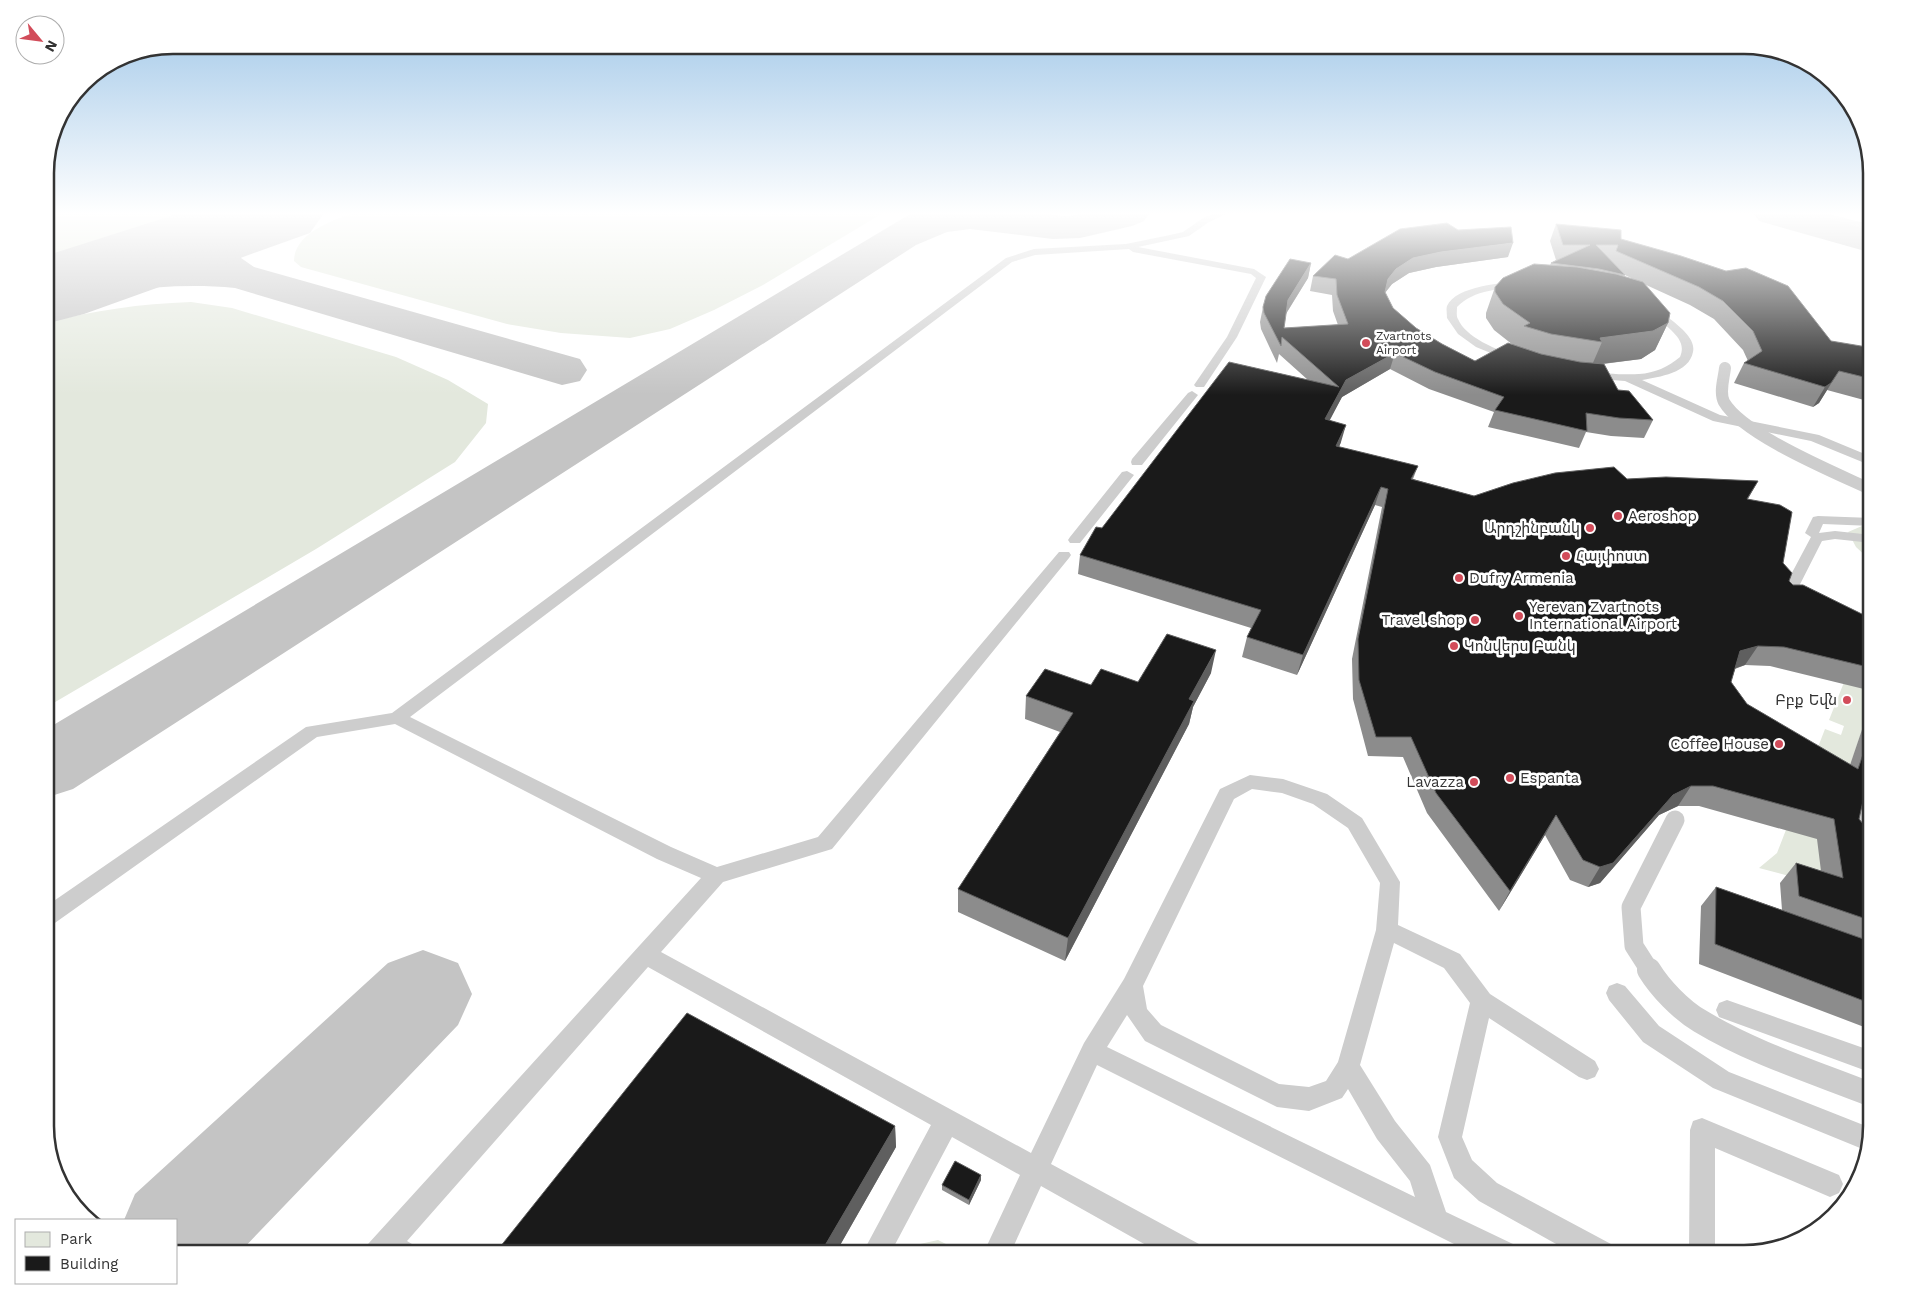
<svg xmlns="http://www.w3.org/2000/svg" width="1917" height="1299" font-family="'Work Sans','Noto Sans Armenian',sans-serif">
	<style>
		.green { fill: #e3e8dd }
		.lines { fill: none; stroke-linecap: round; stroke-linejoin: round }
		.taxiway { fill: #c4c4c4; fill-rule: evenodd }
		.runway { fill: #c4c4c4; fill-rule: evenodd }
		.lane { fill: #cdcdcd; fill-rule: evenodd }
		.lane-bridge-far2 { stroke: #cdcdcd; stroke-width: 12 }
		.lane-bridge-far1 { stroke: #cdcdcd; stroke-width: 19 }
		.lane-bridge { stroke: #cdcdcd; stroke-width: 24 }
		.wall { fill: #8c8c8c; fill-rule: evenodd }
		.shaded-wall { fill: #5f5f5f }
		.building { fill: #1a1a1a; stroke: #5f5f5f }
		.poi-dot { fill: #d24c5a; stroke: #fff; stroke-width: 2 }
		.labels { text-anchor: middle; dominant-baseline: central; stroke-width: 5; stroke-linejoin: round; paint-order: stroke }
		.far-poi-label { font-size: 12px; fill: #333; stroke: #fff; text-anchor: start }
		.poi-label { font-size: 15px; fill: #333; stroke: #fff; text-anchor: start }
		.rim { fill: none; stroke: #333; stroke-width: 2.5 }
	</style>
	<rect width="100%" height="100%" fill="#fff"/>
	<path class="green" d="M45,213H205L45,264Z
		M353,213H883L763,285L714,310L670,329L630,338L561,333L507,324L301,267L294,261C294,234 331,221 353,213Z
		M191,302L232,308L396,357L448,380L488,404L486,423L455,462L316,549L45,708V323C96,310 139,304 191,302Z
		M1862,526L1872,527V562L1856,547L1848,532Z
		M1872,612V700L1824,844L1842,890L1759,868L1777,853L1825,729L1841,735L1844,726L1829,720Z
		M938,1240L950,1246L952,1254H915L920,1244Z"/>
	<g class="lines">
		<path class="taxiway" d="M244,213H281L284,217C273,233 247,238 241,258L254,267L580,359L587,370L580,381L562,385L235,288C170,282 108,291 45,306V280C97,268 148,259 201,261L200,257C211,237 224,224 244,213Z
			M912,213H1030L1067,216L1093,213H1150L1144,221L1132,226L1080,238L1053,239L970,229L947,232L916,245L73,789L45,798V730Z
			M1753,213H1815L1872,229V253L1759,221Z
			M423,950L458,963L472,994L458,1025L238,1254H176V1220H124L135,1194L388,963Z"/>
		<path class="runway" d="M180,213H324L310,233L84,314L45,324V256Z"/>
		<path class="lane" d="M1216,213H1228L1209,222L1189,236L1138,247L1254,269L1266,277L1237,337L1204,387H1196L1194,385L1227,337L1256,278L1251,274L1133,252L1129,249L1035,255L1012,262L410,717L671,847L717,867L818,837L1059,552H1069L1071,555L1069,558L832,849L723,882L661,952L1031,1153L1084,1043L1124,979L1220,789L1250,775L1283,779L1327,794L1362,818L1400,882L1398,925L1460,954L1490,994L1595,1061L1599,1069L1595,1077L1587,1080L1579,1077L1489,1018L1462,1137L1472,1160L1497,1183L1611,1244L1614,1254H1574L1479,1201L1454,1178L1438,1137L1470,1003L1444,968L1394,943L1360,1065L1395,1121L1430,1165L1446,1212L1513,1244L1516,1254H1474L1097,1065L1051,1164L1199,1244L1202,1254H1162L1041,1186L1010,1254H983L1020,1175L952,1137L890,1254H862L931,1125L648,967L407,1241L412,1244L415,1254H365L368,1244L701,878L657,859L395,724L317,737L52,925L45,928V907L306,727L392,713L1006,258L1034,249L1126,244L1170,235L1183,232L1203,218ZM1252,789L1282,793L1313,804L1348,828L1380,883L1376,930L1338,1062L1326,1081L1309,1087L1279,1084L1161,1025L1147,1009L1143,986L1234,799ZM1127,1015L1145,1041L1277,1107L1309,1111L1342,1098L1348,1089L1377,1139L1410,1181L1415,1197L1107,1047Z
			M1811,213H1825L1872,225V231Z
			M1532,281C1582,286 1645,292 1682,329C1688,335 1695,343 1693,352C1689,373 1659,377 1642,380L1720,415L1819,435L1872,457V466L1811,441L1713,421L1625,381L1573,377L1535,369L1503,358L1476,347L1458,334L1447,318C1447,314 1446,309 1447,306C1457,284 1512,282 1532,281ZM1532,287C1575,291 1640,298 1671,330C1679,338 1685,345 1680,357C1668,367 1655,373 1639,374C1599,377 1475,359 1458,319C1456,316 1457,311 1457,307C1475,288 1507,288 1532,287Z
			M1192,391L1198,395L1142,465H1132L1131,462L1132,459L1188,393Z
			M1127,471L1134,475L1080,543H1070L1068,540L1070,537L1122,472Z
			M1818,516L1872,518V526L1823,524L1819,533L1835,531L1872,535V543L1835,539L1822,541L1791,602H1781L1778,599L1811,537L1805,533L1813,517Z
			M1872,780V811L1864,837L1872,846V868L1865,866L1844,839L1848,822L1863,787L1865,782Z
			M1617,983L1625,986L1659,1026L1729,1072L1871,1128L1865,1150L1713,1088L1643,1042L1609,1000L1606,993L1609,986Z
			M1727,1000L1872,1051V1073L1719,1017L1716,1010L1719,1003Z
			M1702,1118L1839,1175L1843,1184L1839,1193L1830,1197L1715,1148V1254H1689L1690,1130L1693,1121Z"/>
		<path class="lane-bridge-far2" d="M1725,368C1724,378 1719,392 1724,402C1743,435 1836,473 1872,490"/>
		<path class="lane-bridge-far1" d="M1650,971L1634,946L1631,907L1675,820"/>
		<path class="lane-bridge" d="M1649,970C1660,988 1681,1010 1700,1021C1753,1053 1814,1072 1872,1095"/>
	</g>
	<path class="wall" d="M1556,224L1621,239L1831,341L1872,358V387L1864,400L1827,390L1819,403L1813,407L1734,383L1744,363L1748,361L1743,350L1714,319L1690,305L1644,284L1668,323L1655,350L1641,359L1603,364L1618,390L1653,420L1644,438L1611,436L1586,432L1579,448L1488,427L1494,412L1429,389L1390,369L1342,397L1329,420L1341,442L1339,447L1418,466L1413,479L1474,496L1627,479L1758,481L1748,499L1783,563L1789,581L1793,585L1872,619V691L1770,666L1745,665L1735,669L1731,682L1747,704L1850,765L1872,700V780L1863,801L1859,819L1868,830L1872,817V1030L1699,964L1701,906L1716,887L1782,910L1780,883L1796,863L1821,871L1817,839L1699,806H1678L1659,815L1600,883L1588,887L1570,880L1545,835L1499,911L1427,813L1403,757L1368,756L1353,699L1352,659L1382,507L1375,505L1297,675L1242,657L1247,637L1251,628L1078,574L1080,555L1102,528L1308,380L1279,354L1277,363L1261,329L1260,322L1263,307L1311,263L1308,278L1286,314L1284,328L1338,325L1333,311L1332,295L1310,291L1313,276L1348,259L1458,230L1508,257L1436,267L1409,273L1392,284L1385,293L1393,308L1416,328L1442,344L1475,361L1513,345L1494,330L1486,318V313L1495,287L1550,265L1551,263L1556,260L1550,241ZM1625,275L1635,280L1638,281L1624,277Z
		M1211,673L1193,707L1189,724L1065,961L958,912V889L1060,732L1025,719L1026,696L1091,685L1138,682Z
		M895,1126L896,1147L835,1254H506L500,1247Z
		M981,1175V1180L969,1205L942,1190V1185Z"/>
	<path class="shaded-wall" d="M1513,243L1508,257L1436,267L1409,273L1392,284L1384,294L1388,279L1396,269L1413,258L1441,252Z
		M1311,263L1308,278L1285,315L1288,300Z
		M1668,323L1655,350L1641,359L1592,365L1602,342L1600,338Z
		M1395,353L1390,369L1342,397L1321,437L1325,419L1346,380Z
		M1839,371L1819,403L1813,407L1825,387Z
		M1346,425L1341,442L1332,464L1336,446Z
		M1381,487L1375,505L1297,675L1303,655Z
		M1758,646L1745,665L1727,671L1740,651Z
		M1216,650L1211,673L1193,707L1189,724L1065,961L1068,938L1189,699Z
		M1691,786L1678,806L1659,815L1600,883L1588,887L1600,867L1673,795Z
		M1556,815L1545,835L1499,911L1510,891Z
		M895,1126L896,1147L835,1254H820Z
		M981,1175V1180L969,1205V1200Z"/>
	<path class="building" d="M1447,223L1458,230L1511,227L1513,243L1441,252L1413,258L1396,269L1388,279L1385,292L1393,308L1416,328L1442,344L1475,361L1508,343L1541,354L1580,362L1604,364L1618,390L1629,391L1653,420L1619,418L1586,413L1587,431L1495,410L1504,397L1435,372L1395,353L1346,380L1325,419L1346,425L1336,446L1418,466L1411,479L1474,496L1513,483L1555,473L1614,467L1627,479L1666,477L1758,481L1747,499L1780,505L1792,512L1783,563L1792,573L1789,581L1793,585H1803L1872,619V668L1784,647L1758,646L1740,651L1731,682L1747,704L1858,769L1872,728V780L1863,801L1859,819L1872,835V921L1799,896L1796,863L1843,878L1834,819L1713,786H1691L1673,795L1613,863L1600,867L1583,860L1556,815L1510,891L1436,793L1411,737H1376L1359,680L1358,639L1388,489L1381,487L1303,655L1247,637L1261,610L1080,555L1096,527L1102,528L1229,362L1339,387L1282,337L1281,346L1264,313L1263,307L1266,296L1290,259L1311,263L1288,300L1284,328L1348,324L1337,295L1336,279L1313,276L1335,255L1348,259L1400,229Z
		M1556,224L1621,230V239L1681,256L1726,271L1746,268L1788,286L1831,341L1867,347L1872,358V379L1839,371L1831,383L1825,387L1744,363L1762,351L1753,331L1723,301L1699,287L1616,251L1618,245H1596L1625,275L1599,269L1551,263L1590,245H1563Z
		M1534,264L1577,267L1616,274L1643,282L1670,313L1668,323L1653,331L1600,338L1602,342L1551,334L1524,326L1530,323L1503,304L1495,292V287L1503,278Z
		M1167,634L1216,650L1189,699L1194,701L1068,938L958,889L1073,713L1026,696L1045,669L1091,685L1101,669L1138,682Z
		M1716,887L1872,942V1004L1715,944Z
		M687,1013L895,1126L820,1254H510L500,1247Z
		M955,1161L981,1175L969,1200L942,1185Z"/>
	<linearGradient id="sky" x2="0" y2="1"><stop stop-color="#9dc5e7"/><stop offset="0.54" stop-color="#fff"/><stop offset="1" stop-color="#fff" stop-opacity="0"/></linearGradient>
	<rect width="1917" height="395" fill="url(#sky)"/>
	<g class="poi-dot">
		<circle cx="1366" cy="343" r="5"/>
		<circle cx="1618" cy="516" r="5"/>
		<circle cx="1590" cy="528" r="5"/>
		<circle cx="1566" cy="556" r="5"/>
		<circle cx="1459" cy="578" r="5"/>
		<circle cx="1519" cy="616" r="5"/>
		<circle cx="1475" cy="620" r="5"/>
		<circle cx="1454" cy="646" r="5"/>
		<circle cx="1847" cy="700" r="5"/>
		<circle cx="1779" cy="744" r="5"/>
		<circle cx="1510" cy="778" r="5"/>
		<circle cx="1474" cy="782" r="5"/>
	</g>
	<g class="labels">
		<g class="far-poi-label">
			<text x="1376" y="336">Zvartnots<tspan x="1376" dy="14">Airport</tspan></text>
		</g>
		<g class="poi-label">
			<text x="1628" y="516">Aeroshop</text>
			<text x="1580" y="528" text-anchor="end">Արդշինբանկ</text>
			<text x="1576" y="556">Հայփոստ</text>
			<text x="1469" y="578">Dufry Armenia</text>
			<text x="1529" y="607">Yerevan Zvartnots<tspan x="1529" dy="17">International Airport</tspan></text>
			<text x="1465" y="620" text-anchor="end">Travel shop</text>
			<text x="1464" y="646">Կոնվերս Բանկ</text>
			<text x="1837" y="700" text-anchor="end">Բբք Եվն</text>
			<text x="1769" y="744" text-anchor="end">Coffee House</text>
			<text x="1520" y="778">Espanta</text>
			<text x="1464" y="782" text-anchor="end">Lavazza</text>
		</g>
	</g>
	<path d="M0 0H1917V1299H0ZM173 54H1744A119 119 0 0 1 1863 173V1126A119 119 0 0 1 1744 1245H173A119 119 0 0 1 54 1126V173A119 119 0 0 1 173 54Z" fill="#fff" fill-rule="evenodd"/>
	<path class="rim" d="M173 54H1744A119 119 0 0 1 1863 173V1126A119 119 0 0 1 1744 1245H173A119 119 0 0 1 54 1126V173A119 119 0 0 1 173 54Z"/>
	<rect x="15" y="1219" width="162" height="65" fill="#ffffff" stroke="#adadad"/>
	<rect x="25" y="1232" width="25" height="15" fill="#e3e8dd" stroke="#adadad"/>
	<text x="60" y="1244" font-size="15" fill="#333333">Park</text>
	<rect x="25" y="1256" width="25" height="15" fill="#1a1a1a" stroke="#adadad"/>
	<text x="60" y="1269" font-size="15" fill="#333333">Building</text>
	<g transform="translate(40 40) rotate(119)"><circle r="24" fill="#ffffff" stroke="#adadad"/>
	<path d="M0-4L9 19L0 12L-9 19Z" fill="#d24c5a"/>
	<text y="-8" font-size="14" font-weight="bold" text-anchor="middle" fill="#333333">N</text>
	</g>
</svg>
